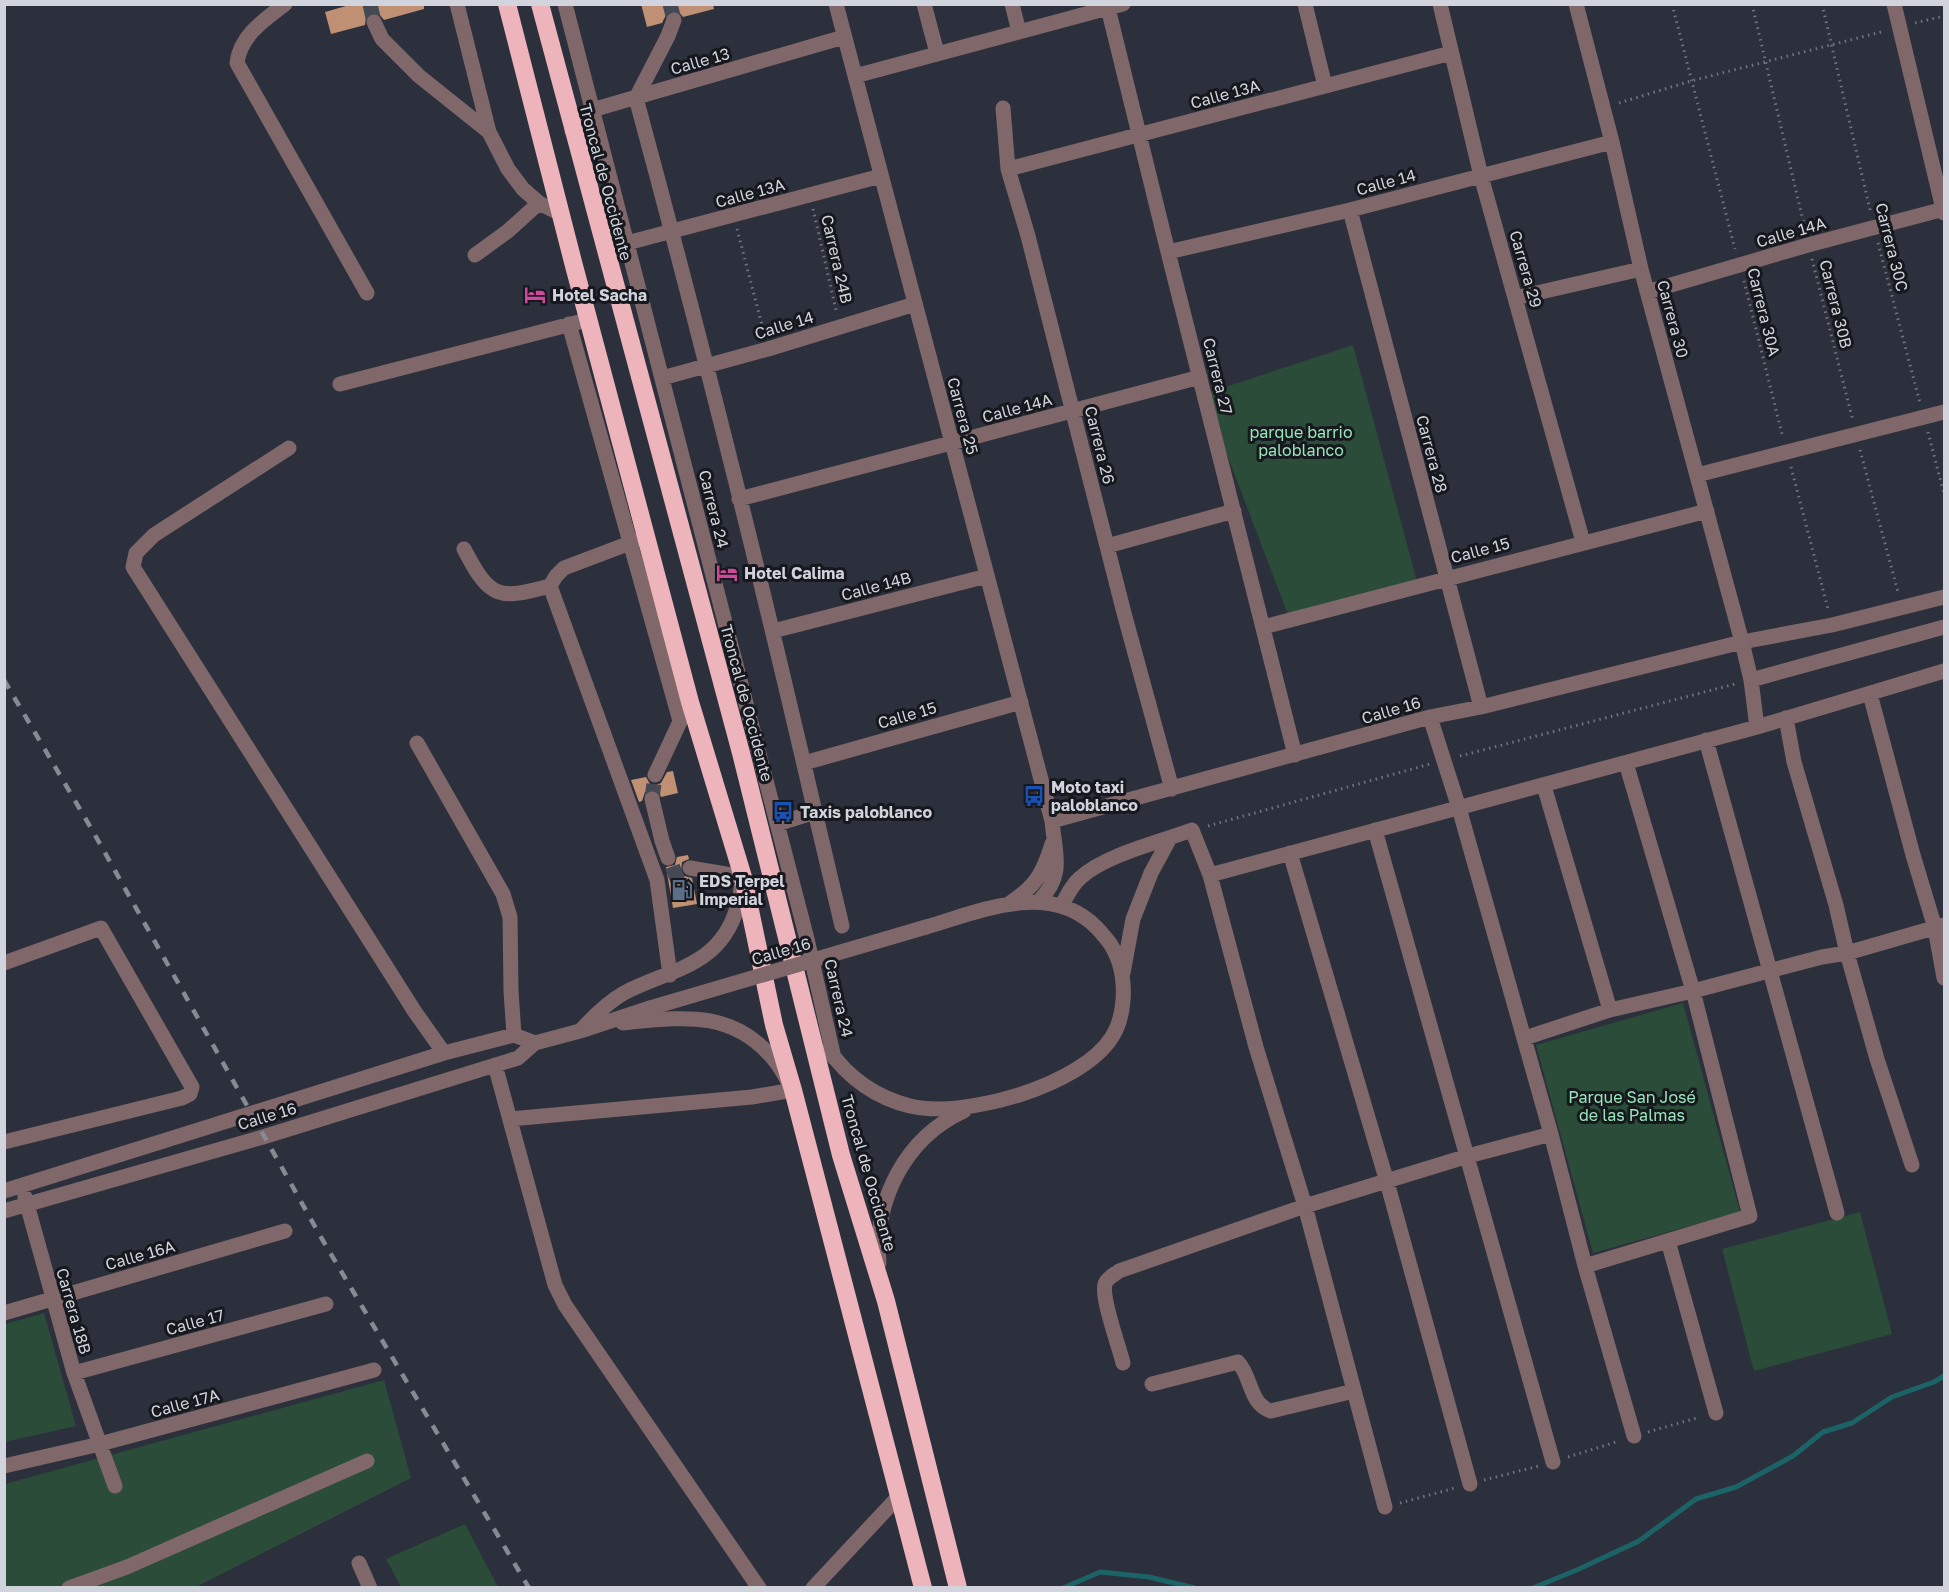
<svg xmlns="http://www.w3.org/2000/svg" width="1949" height="1592" font-family="'Golos Text',sans-serif">
	<style>
		.green { fill: #2a4c39 }
		.lines { fill: none; stroke-linecap: round; stroke-linejoin: round }
		.stream { stroke: #1b6366; stroke-width: 5 }
		.building { fill: #bf9074 }
		.minor-tunnel { stroke: #444954; stroke-width: 15; stroke-dasharray: 15 8; stroke-linecap: butt }
		.path { stroke: #717680; stroke-width: 3; stroke-dasharray: 1.5 4.5; stroke-linecap: butt }
		.minor { stroke: #80686a; stroke-width: 15 }
		.highway { stroke: #eeb4bb; stroke-width: 18 }
		.rail { stroke: #868a93; stroke-width: 4.5; stroke-dasharray: 10 10; stroke-linecap: butt }
		.minor-bridge { stroke: #80686a; stroke-width: 15 }
		.labels { text-anchor: middle; dominant-baseline: central; stroke-width: 6; stroke-linejoin: round; paint-order: stroke }
		.street-label { font-size: 16px; fill: #d1d4dc; stroke: #16181e }
		.poi-label { font-size: 16px; font-weight: bold; fill: #d1d4dc; stroke: #16181e; text-anchor: start }
		.park-label { font-size: 16px; fill: #97e5b8; stroke: #16181e }
	</style>
	<rect width="100%" height="100%" fill="#2b303c"/>
	<path class="green" d="M1353,345L1418,585L1290,620L1204,394Z
		M1683,1003L1740,1212L1593,1253L1536,1045Z
		M1860,1212L1892,1334L1754,1371L1722,1249Z
		M44,1313L76,1426L5,1442V1324Z
		M384,1380L411,1478L196,1587L5,1588V1484Z
		M465,1524L498,1587H401L386,1559Z"/>
	<g class="lines">
		<path class="stream" d="M1063,1588L1100,1572L1149,1577L1195,1588
			M1533,1588L1579,1569L1639,1541L1696,1499L1736,1487L1793,1456L1823,1432L1852,1423L1892,1397L1934,1382L1944,1376"/>
	</g>
	<path class="building" d="M353,4H424V9L384,20L379,14L370,13L366,17L365,25L331,34L325,12Z
		M641,4H713L714,9L683,17L678,11H672L667,13L662,23L647,27Z
		M673,771L678,793L661,797L659,792L650,789L645,792L642,801L639,802L631,780L646,777L650,784L656,785L661,783L667,772Z
		M688,855L689,859L682,862L681,871L684,876L692,878L697,904L673,908L666,867L675,865L677,857Z"/>
	<g class="lines">
		<path class="minor-tunnel" d="M370,4L374,22
			M670,4L674,20
			M652,799L655,775
			M668,876L690,868"/>
		<path class="path" d="M1672,4L1735,249
			M1752,4L1805,229
			M1822,4L1871,214
			M1915,23L1944,16
			M1619,103L1691,81L1885,31
			M813,209L836,310
			M737,229L764,333
			M1878,243L1920,403
			M1812,259L1853,421
			M1744,281L1783,438
			M1928,432L1944,494
			M1860,450L1898,592
			M1791,467L1828,609
			M1460,756L1735,684
			M1208,826L1430,764
			M1648,1432L1700,1417
			M1568,1457L1619,1441
			M1484,1480L1539,1466
			M1400,1503L1455,1488"/>
		<path class="minor" d="M285,4C264,20 240,36 237,63L367,293
			M457,4L489,132
			M565,4L807,939L834,1058
			M836,4L1052,821C1055,854 1065,875 1039,901
			M924,4L937,53
			M1012,4L1019,32
			M1107,4L1168,252L1295,755
			M1305,4L1325,86
			M1440,4L1481,176L1583,542
			M1576,4L1612,142L1641,269L1742,642L1751,680L1757,727
			M1894,4L1944,213
			M674,20L668,36L636,98C700,335 760,573 815,812L777,824
			M374,22L382,39L419,76L489,132L508,169L523,189L539,203L561,214
			M855,76L1123,4
			M1003,108L1008,169L1028,236L1124,613L1172,789
			M572,131L592,110L844,37
			M1008,169L1451,53
			M1350,210L1481,707
			M627,243L881,176
			M1168,252L1350,210L1612,142
			M475,255L508,231L539,203
			M1647,292L1808,245L1944,209
			M1515,298L1641,269
			M569,324L680,721
			M662,378L768,349L915,304
			M340,384L579,322
			M289,448L154,535L136,553L133,567L415,1012L444,1053
			M1697,475L1944,412
			M739,499L1200,377
			M646,537L564,568L556,576L550,586L657,880L670,975
			M1107,546L1234,511
			M464,549C490,599 498,600 550,586
			M1263,627L1707,511
			M773,631L987,576
			M1751,680L1944,627
			M1870,694L1913,855L1935,928L1944,978
			M1786,718L1794,762L1836,905L1847,953L1877,1059L1912,1165
			M1706,740L1837,1213
			M417,743L503,894L510,917L511,991L514,1035
			M804,763L1021,702
			M655,775L684,713
			M1544,786L1610,1010
			M652,799L662,841L668,858
			M815,812L842,926
			M1052,821L1430,717L1481,707L1742,642L1832,625L1944,597
			M1375,830L1553,1462
			M1290,853L1387,1182L1470,1484
			M1210,875L1757,727L1944,671
			M1010,903C1036,886 1043,873 1052,844
			M1062,905C1067,895 1072,885 1080,878C1105,855 1159,842 1192,830L1210,875L1256,1047L1305,1206L1385,1507
			M4,963L101,928L192,1087L190,1094L182,1098L4,1142
			M1123,973L1133,919L1151,873L1170,838
			M582,1029C594,1016 608,1002 624,993C669,969 719,968 737,908C740,898 741,887 743,877L690,868
			M1525,1038L1610,1010L1693,991L1822,957L1847,953L1944,925
			M829,1050C848,1078 877,1098 910,1106C964,1119 1081,1086 1112,1037C1125,1017 1126,984 1119,962C1113,946 1109,941 1097,928C1050,880 981,911 926,927
			M495,1065L555,1285L565,1305L759,1588
			M510,1119L752,1097L793,1090C787,1080 782,1070 776,1062C734,1009 683,1017 623,1023
			M1551,1134L1585,1266L1634,1436
			M4,1191L444,1053L514,1035L535,1043
			M25,1197L74,1373L115,1486
			M4,1211L263,1137L518,1058L535,1043L580,1031L650,1008
			M1668,1241L1716,1413
			M879,1263C874,1200 905,1138 964,1111
			M1585,1266L1750,1216L1693,991L1626,763
			M4,1313L285,1231
			M1123,1363C1119,1346 1101,1298 1105,1284C1107,1278 1114,1275 1119,1271L1305,1206L1468,1156L1551,1134L1459,808L1430,717
			M74,1373L326,1304
			M1152,1384L1238,1362C1252,1377 1249,1404 1271,1411L1354,1391
			M4,1466L100,1444L374,1370
			M359,1563L370,1588
			M69,1588L127,1567L367,1461
			M813,1588L899,1496"/>
		<path class="highway" d="M507,4L573,262L690,702L743,877L774,1025L793,1090L923,1588
			M540,4L741,753L841,1155L886,1301L958,1588"/>
		<path class="rail" d="M4,680L91,828L322,1239L529,1588"/>
		<path class="minor-bridge" d="M650,1008L926,927"/>
	</g>
	<defs>
		<symbol id="hotel-bare" viewBox="-9 -9 18 18"><path d="M-6-4.5h1.5V1H6V5H4.5V3h-9V5H-6ZM-4 0a1.8 1.8 0 1 1 3.6 0ZM.5 0V-2.5h3Q6-2.5 6 0Z" fill="#d1479c" stroke="#16181e" stroke-width="2.5" paint-order="stroke"/></symbol>
		<symbol id="bus-bare" viewBox="-9 -9 18 18"><path d="M-5-6H5V4H4V6H2V4H-2V6H-4V4H-5ZM-3.5-4V0h7V-4ZM-3.5 1.2v1.5H-2V1.2ZM2 1.2v1.5H3.5V1.2Z" fill="#1a4fb4" stroke="#16181e" stroke-width="2.5" paint-order="stroke"/></symbol>
		<symbol id="fuel-bare" viewBox="-9 -9 18 18"><path d="M-5.5-6h7V0h2V4h1.3V-2.5L3-4.5l.8-.8L6-3V5H2.5V1h-1V6h-7ZM-4.2-4.7v3.2H.2V-4.7Z" fill="#5c6f8a" stroke="#16181e" stroke-width="2.5" paint-order="stroke"/></symbol>
	</defs>
	<g fill-rule="evenodd">
		<use href="#hotel-bare" x="520" y="280" width="30" height="30"/>
		<use href="#hotel-bare" x="712" y="558" width="30" height="30"/>
		<use href="#bus-bare" x="1019" y="781" width="30" height="30"/>
		<use href="#bus-bare" x="768" y="797" width="30" height="30"/>
		<use href="#fuel-bare" x="667" y="875" width="30" height="30"/>
	</g>
	<g class="labels">
		<g class="street-label">
			<text transform="translate(700 61) rotate(-16)">Calle 13</text>
			<text transform="translate(1225 94) rotate(-15)">Calle 13A</text>
			<text transform="translate(606 182) rotate(75)">Troncal de Occidente</text>
			<text transform="translate(1386 182) rotate(-15)">Calle 14</text>
			<text transform="translate(750 193) rotate(-15)">Calle 13A</text>
			<text transform="translate(1791 232) rotate(-16)">Calle 14A</text>
			<text transform="translate(1892 247) rotate(76)">Carrera 30C</text>
			<text transform="translate(837 259) rotate(77)">Carrera 24B</text>
			<text transform="translate(1526 269) rotate(74)">Carrera 29</text>
			<text transform="translate(1836 304) rotate(76)">Carrera 30B</text>
			<text transform="translate(1764 312) rotate(76)">Carrera 30A</text>
			<text transform="translate(1673 319) rotate(75)">Carrera 30</text>
			<text transform="translate(784 325) rotate(-17)">Calle 14</text>
			<text transform="translate(1218 376) rotate(76)">Carrera 27</text>
			<text transform="translate(1017 408) rotate(-15)">Calle 14A</text>
			<text transform="translate(963 416) rotate(75)">Carrera 25</text>
			<text transform="translate(1100 445) rotate(76)">Carrera 26</text>
			<text transform="translate(1432 454) rotate(75)">Carrera 28</text>
			<text transform="translate(714 509) rotate(76)">Carrera 24</text>
			<text transform="translate(1480 550) rotate(-15)">Calle 15</text>
			<text transform="translate(876 586) rotate(-15)">Calle 14B</text>
			<text transform="translate(747 703) rotate(75)">Troncal de Occidente</text>
			<text transform="translate(1391 710) rotate(-16)">Calle 16</text>
			<text transform="translate(907 715) rotate(-16)">Calle 15</text>
			<text transform="translate(781 951) rotate(-16)">Calle 16</text>
			<text transform="translate(839 998) rotate(77)">Carrera 24</text>
			<text transform="translate(267 1116) rotate(-17)">Calle 16</text>
			<text transform="translate(869 1173) rotate(74)">Troncal de Occidente</text>
			<text transform="translate(140 1255) rotate(-16)">Calle 16A</text>
			<text transform="translate(74 1311) rotate(74)">Carrera 18B</text>
			<text transform="translate(195 1322) rotate(-15)">Calle 17</text>
			<text transform="translate(185 1403) rotate(-15)">Calle 17A</text>
		</g>
		<g class="poi-label">
			<text x="552" y="295">Hotel Sacha</text>
			<text x="744" y="573">Hotel Calima</text>
			<text x="1051" y="787">Moto taxi<tspan x="1051" dy="18">paloblanco</tspan></text>
			<text x="800" y="812">Taxis paloblanco</text>
			<text x="699" y="881">EDS Terpel<tspan x="699" dy="18">Imperial</tspan></text>
		</g>
		<g class="park-label">
			<text x="1301" y="432">parque barrio<tspan x="1301" dy="18">paloblanco</tspan></text>
			<text x="1632" y="1097">Parque San José<tspan x="1632" dy="18">de las Palmas</tspan></text>
		</g>
	</g>
	<rect width="1949" height="1592" fill="none" stroke="#d1d4dc" stroke-width="12"/>
</svg>
